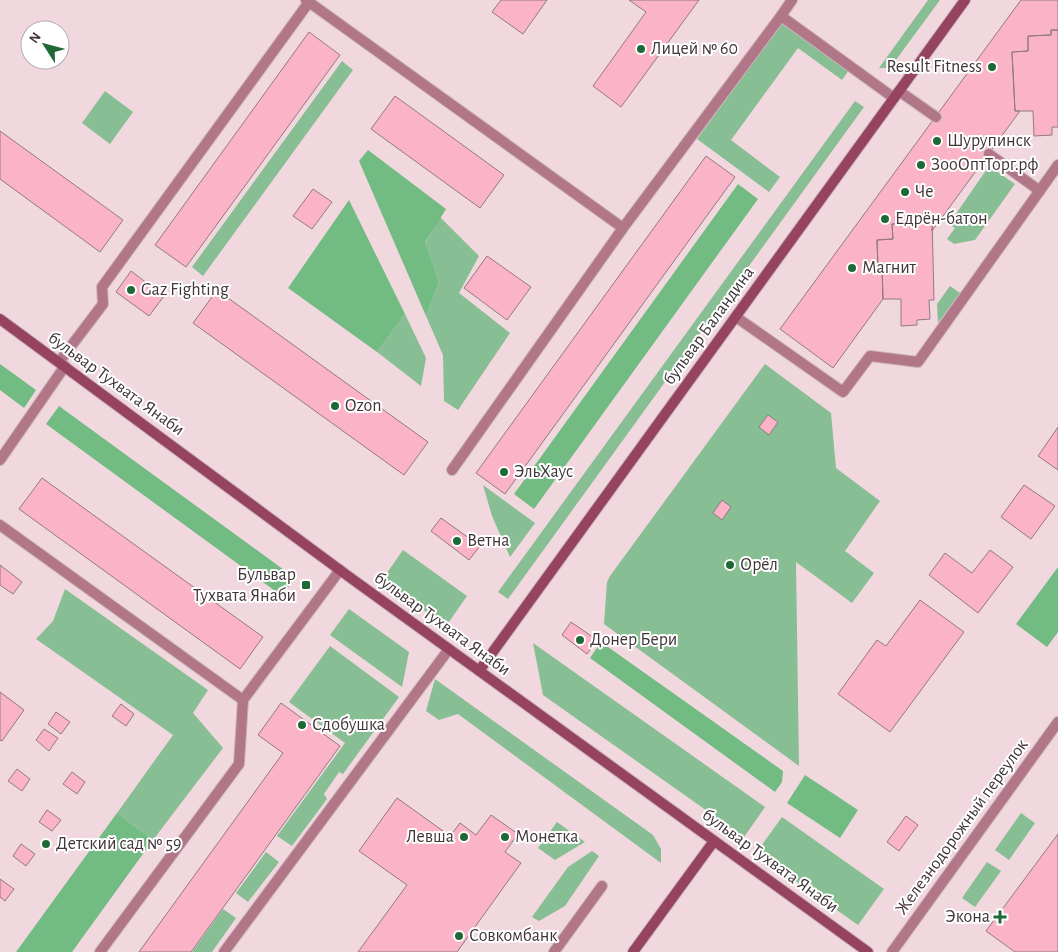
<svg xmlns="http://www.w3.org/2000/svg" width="1058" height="952" font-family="'Alegreya Sans',sans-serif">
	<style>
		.green { fill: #87be93 }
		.forest { fill: #72bb83 }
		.building { fill: #fbb3c7; stroke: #917a80 }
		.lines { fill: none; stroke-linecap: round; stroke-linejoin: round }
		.lane-casing { stroke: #cab4ba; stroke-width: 12 }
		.street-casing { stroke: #cab4ba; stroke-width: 12 }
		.secondary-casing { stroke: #cab4ba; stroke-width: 12 }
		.lane { stroke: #b17788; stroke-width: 10 }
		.street { stroke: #b17788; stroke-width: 10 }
		.secondary { stroke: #95435f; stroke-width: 10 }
		.poi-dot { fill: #1f6937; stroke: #fff; stroke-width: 2 }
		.labels { text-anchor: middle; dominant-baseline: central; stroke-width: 4; stroke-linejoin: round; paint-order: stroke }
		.poi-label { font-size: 18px; fill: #403639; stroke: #fff; text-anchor: start }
		.street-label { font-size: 18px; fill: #403639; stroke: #fff }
	</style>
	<rect width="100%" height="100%" fill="#f1d8de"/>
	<path class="green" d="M928,0H940L890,68H879Z
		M783,22L849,70L842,80L798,48L731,140L780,177L769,192L697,139Z
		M342,61L353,70L203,276L192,267Z
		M105,91L133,112L110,144L82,123Z
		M855,101L864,107L508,599L498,592Z
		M989,166L1015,184L975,240L954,244L947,239L955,228L949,224Z
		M440,217L479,256L459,293L510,333L458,410L444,401L443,355L426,316L439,282L425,244Z
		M950,286L960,293L938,323L937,304Z
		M405,314L426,358L421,386L377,352Z
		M765,364L831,413L836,468L880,501L845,551L874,573L852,603L796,562L799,766L604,624L607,582L610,576Z
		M483,485L535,523L510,557L492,516Z
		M403,550L467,596L446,626L382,580Z
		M65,589L208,690L193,713L223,748L153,840L117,813L173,735L36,639L53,621Z
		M349,609L409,652L402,687L330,635Z
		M533,643L765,807L744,837L543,695Z
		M330,646L399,697L343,774L339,772L324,794L327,799L292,846L277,836L345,743L289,702Z
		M435,679L653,835L661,849V863L458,714L439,720L426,711Z
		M1021,813L1035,823L1009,860L995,850Z
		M782,817L884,889L858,925L756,853Z
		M557,822L585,842L555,860L538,848Z
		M592,851L599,856L565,906L539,921L532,917L568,867Z
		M266,852L279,862L248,902L236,893Z
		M987,862L1001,871L975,907L962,898Z
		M223,909L236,918L212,952H192Z"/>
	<path class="forest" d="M368,150L446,209L425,243L439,282L426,316L359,161Z
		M738,184L758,199L534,509L514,494Z
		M349,200L405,314L377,352L288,288Z
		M0,364L36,390L24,408L0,390Z
		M59,406L295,578L282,596L46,424Z
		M1058,567V632L1047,647L1016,624Z
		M601,642L783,771L782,782L775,792L590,658Z
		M805,775L858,810L840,838L787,803Z
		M117,813L153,840L72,952H16Z"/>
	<path class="building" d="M501,0H547L523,34L492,12Z
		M629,0H699L621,107L593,86L646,12Z
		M1021,0H1058V30H1051V35L1028,36V51L1012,52L1015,111H1020L932,231V216H915V223L892,224L893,239L877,240L878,267H882L883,299L833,368L780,329Z
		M1051,30H1058V127H1052V135L1034,136L1033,111H1015L1012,52L1028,51V36L1051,35Z
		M309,32L340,55L186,267L155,245Z
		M395,96L504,175L480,208L371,129Z
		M0,131L123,220L100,252L0,179Z
		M706,156L735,177L505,494L476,473Z
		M313,189L332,202L312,229L293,216Z
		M915,216H932L934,300H929L930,319L917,320V325L901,326V299H883L882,267H878L877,240L893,239L892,224L915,223Z
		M487,256L531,287L507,320L464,288Z
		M131,271L164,296L149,316L116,292Z
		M217,290L428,442L404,475L193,323Z
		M768,415L778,422L769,435L759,427Z
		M1058,427V470L1038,456Z
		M42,478L263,637L240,669L19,509Z
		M1024,485L1055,506L1031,539L1001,517Z
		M722,500L731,507L722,520L713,513Z
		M441,518L480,546L469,560L431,531Z
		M990,550L1013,567L978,613L929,575L945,553L972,573Z
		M0,565L22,582L13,594L0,585Z
		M920,600L964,632L890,732L838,694L877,640L886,646Z
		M571,622L597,640L587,654L562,635Z
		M0,692L24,710L2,741L0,740Z
		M281,703L340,746L191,952H139L283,753L258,735Z
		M121,704L134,714L126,726L112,716Z
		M56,712L70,722L61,734L48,724Z
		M44,729L58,738L49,751L36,740Z
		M17,769L30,779L22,791L8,781Z
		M72,772L85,782L77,794L63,784Z
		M397,798L450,836L460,823L476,835L491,815L518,834L505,852L521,863L457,952H358L407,885L359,851Z
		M47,810L61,820L52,831L39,822Z
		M906,816L918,825L899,851L887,842Z
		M1058,834V952H1015L986,931Z
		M21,844L35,854L26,866L13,856Z
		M0,879L14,889L5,901L0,897Z"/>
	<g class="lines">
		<defs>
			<path id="lane" d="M306,0L623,228
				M781,16L792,0
				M899,91L936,117
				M989,154L1040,191
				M736,317L843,392L870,356L918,362L1058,165
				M59,362L103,304L102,287L309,2
				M0,460L65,366
				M452,470L623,228L781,16L894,98
				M0,525L243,700
				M100,952L239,764L243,700L340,570
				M224,952L449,649
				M554,952L602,886"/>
			<path id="street" d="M892,952L1058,722"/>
			<path id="secondary" d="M0,319L348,576L868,952
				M479,671L965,0
				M633,952L714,841"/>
		</defs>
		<use href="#lane" class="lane-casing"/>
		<use href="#street" class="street-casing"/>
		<use href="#secondary" class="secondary-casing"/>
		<use href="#lane" class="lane"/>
		<use href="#street" class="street"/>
		<use href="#secondary" class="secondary"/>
	</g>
	<g class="poi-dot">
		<circle cx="641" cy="49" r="5"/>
		<circle cx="992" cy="67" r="5"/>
		<circle cx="937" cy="141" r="5"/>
		<circle cx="921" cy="165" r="5"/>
		<circle cx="905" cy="192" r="5"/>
		<circle cx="885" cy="219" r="5"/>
		<circle cx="852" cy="268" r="5"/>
		<circle cx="131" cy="290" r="5"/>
		<circle cx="335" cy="406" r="5"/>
		<circle cx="504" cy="472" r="5"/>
		<circle cx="457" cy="541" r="5"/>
		<circle cx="730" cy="565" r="5"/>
		<rect x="301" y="580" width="10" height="10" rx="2.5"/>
		<circle cx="580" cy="640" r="5"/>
		<circle cx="302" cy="725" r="5"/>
		<circle cx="464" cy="837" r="5"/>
		<circle cx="505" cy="837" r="5"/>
		<circle cx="46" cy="844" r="5"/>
		<path d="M997.5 909.5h5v5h5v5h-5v5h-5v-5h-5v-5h5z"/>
		<circle cx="459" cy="936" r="5"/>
	</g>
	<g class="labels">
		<g class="poi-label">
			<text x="651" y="49">Лицей № 60</text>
			<text x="982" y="67" text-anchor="end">Result Fitness</text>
			<text x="947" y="141">Шурупинск</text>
			<text x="931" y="165">ЗооОптТорг.рф</text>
			<text x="915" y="192">Че</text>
			<text x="895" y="219">Едрён-батон</text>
			<text x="862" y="268">Магнит</text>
			<text x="141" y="290">Gaz Fighting</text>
			<text x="345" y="406">Ozon</text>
			<text x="514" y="472">ЭльХаус</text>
			<text x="467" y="541">Ветна</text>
			<text x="740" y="565">Орёл</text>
			<text x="296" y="575" text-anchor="end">Бульвар<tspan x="296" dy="21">Тухвата Янаби</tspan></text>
			<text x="590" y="640">Донер Бери</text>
			<text x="312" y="725">Сдобушка</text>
			<text x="454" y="837" text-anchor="end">Левша</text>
			<text x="515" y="837">Монетка</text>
			<text x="56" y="844">Детский сад № 59</text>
			<text x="990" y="917" text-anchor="end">Экона</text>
			<text x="469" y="936">Совкомбанк</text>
		</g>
		<g class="street-label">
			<text transform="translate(709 326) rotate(-54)">бульвар Баландина</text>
			<text transform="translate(116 384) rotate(36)">бульвар Тухвата Янаби</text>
			<text transform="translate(442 624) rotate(36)">бульвар Тухвата Янаби</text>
			<text transform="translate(962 827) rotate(-54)">Железнодорожный переулок</text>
			<text transform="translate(770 861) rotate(36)">бульвар Тухвата Янаби</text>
		</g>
	</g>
	<g transform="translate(45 45) rotate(306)"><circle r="24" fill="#ffffff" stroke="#b3afb0"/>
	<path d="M0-4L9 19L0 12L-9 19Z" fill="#1f6937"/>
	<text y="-8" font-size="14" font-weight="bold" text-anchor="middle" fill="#403639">N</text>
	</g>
</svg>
